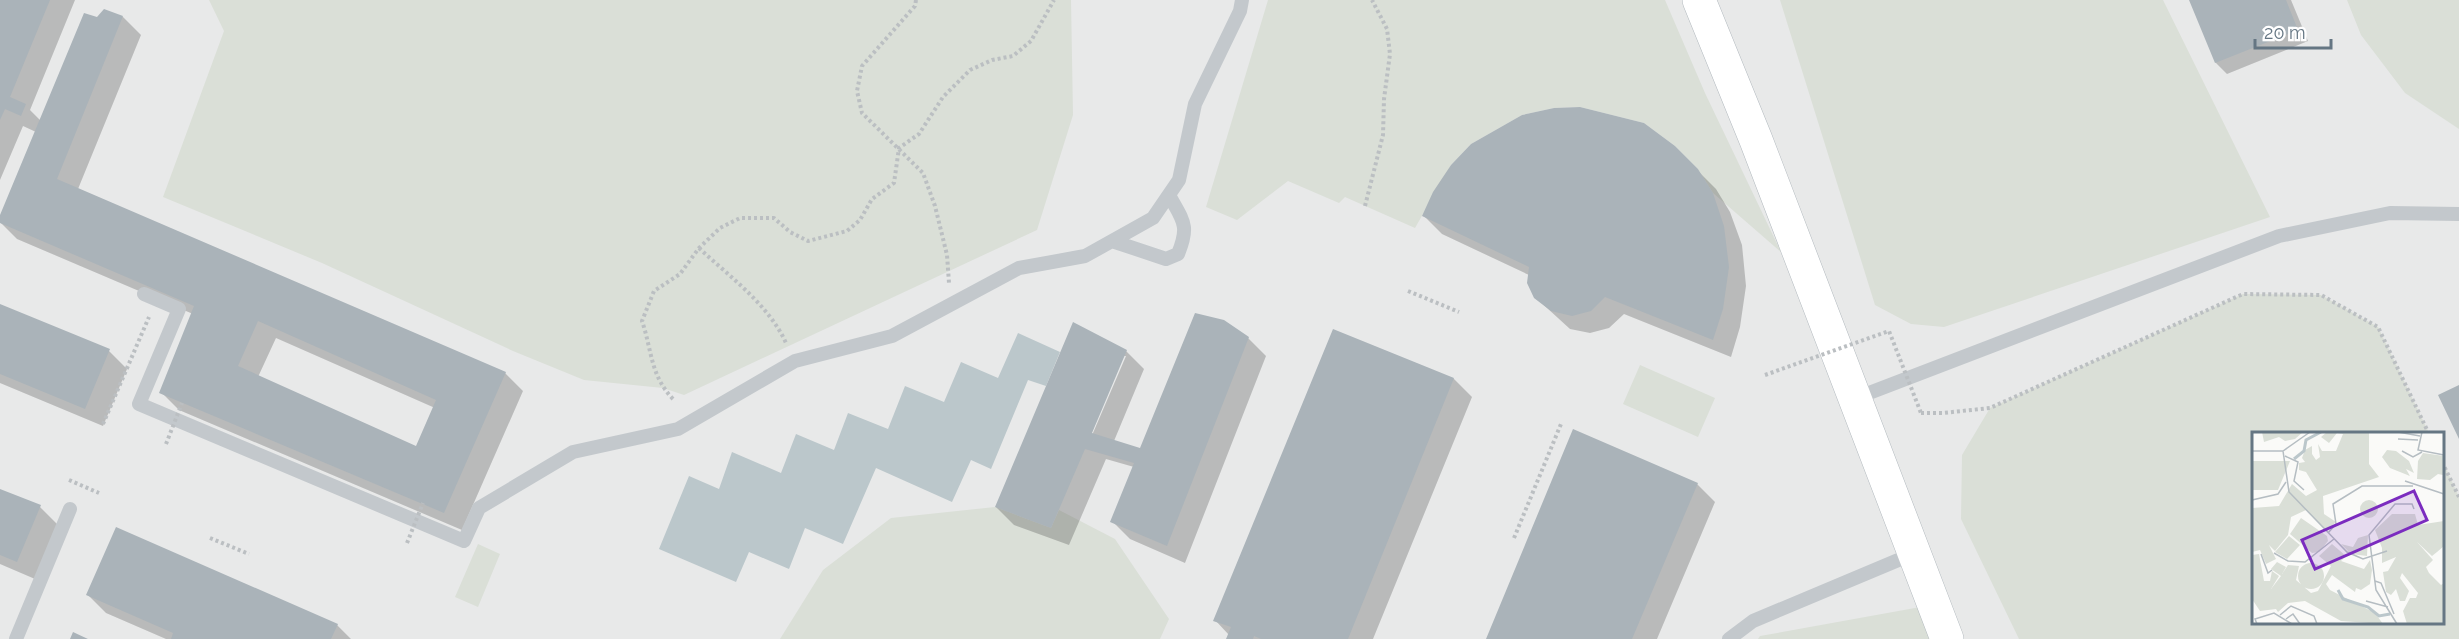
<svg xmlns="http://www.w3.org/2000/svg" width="2459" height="639" font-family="Raleway,sans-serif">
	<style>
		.built { fill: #e8e9e9; fill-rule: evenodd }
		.green { fill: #dadfd7 }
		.water { fill: #bbc7cb }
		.shadow { fill: #0003; fill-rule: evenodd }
		.building { fill: #aab3b9; fill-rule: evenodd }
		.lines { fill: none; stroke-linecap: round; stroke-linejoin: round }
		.secondary-casing { stroke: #b3babf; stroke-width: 34 }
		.path { stroke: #bbbfc2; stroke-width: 4; stroke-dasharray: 3 3; stroke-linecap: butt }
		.lane { stroke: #c3c8cc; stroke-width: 14 }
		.secondary { stroke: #fff; stroke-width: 33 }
		.path-bridge { stroke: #bbbfc2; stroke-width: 4; stroke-dasharray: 3 3; stroke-linecap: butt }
		.inset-river { fill: none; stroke: #bbc7cb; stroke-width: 3 }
		.inset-road { fill: none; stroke: #b5bdc2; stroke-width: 1.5 }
		.view { fill: #7b2cbf; fill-opacity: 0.15; stroke: #7b2cbf; stroke-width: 3 }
		.inset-edge { fill: none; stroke: #657683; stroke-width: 3 }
	</style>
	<rect width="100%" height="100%" fill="#fafaf8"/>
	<path class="built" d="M0,0H2459V639H0ZM2254,434H2442V622H2254Z"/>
	<path class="green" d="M209,0H1071L1073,115L1037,230L684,395L663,388L584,380L513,351L322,263L163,197L224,31Z
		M1268,0H1665L1705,93L1781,252L1713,193L1698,169L1675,146L1644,123L1580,107L1554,108L1522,115L1471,144L1451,165L1415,228L1345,197L1339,203L1288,181L1237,220L1206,207Z
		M1780,0H2163L2270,217L1944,327L1911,324L1875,305Z
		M2347,0H2459V129L2405,93L2361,35Z
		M2243,294L2321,295L2378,327L2429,433L2254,434V622H2442L2443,462L2459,497V639H2019L1961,519L1962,455L1990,408Z
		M1640,365L1715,398L1698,437L1623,404Z
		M995,507L1051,528L1059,510L1115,539L1169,619L1160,639H780L823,570L891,518Z
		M478,544L500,554L478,607L455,597Z
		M1926,606L1939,639H1758L1760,636Z"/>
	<path class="water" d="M1018,333L1060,352L1046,386L1028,380L991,469L971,460L952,502L876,468L843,544L805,528L789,569L749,552L736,582L659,549L689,476L719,489L732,452L781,473L796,434L834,450L848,413L888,429L905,386L944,402L961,362L998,378Z"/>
	<path class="shadow" d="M0,0H75L30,110L41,121L98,19L123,17L141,35L78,189L505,373L523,391L462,530L179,410L161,392L193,314L17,239L0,222L36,132L23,126L0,180ZM276,338L435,408L417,448L258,377Z
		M2190,0H2291L2308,41L2227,74L2216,63Z
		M1674,147L1716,189L1730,212L1742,245L1746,286L1740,327L1731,357L1624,314L1609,328L1590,333L1570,329L1535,297L1529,275L1442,234L1424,216Z
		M0,306L109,351L127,369L103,426L0,383Z
		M1333,331L1454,379L1472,397L1373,639H1228L1229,635L1215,620Z
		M1248,338L1266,356L1185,563L1130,539L1112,521L1134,467L1106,459L1069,545L1014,525L996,507L1126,351L1144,369L1114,441L1139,450ZM1123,356H1126L1090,440L1088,439Z
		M1697,484L1715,502L1657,639H1488Z
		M0,490L40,507L58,525L35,579L0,564Z
		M88,595L337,625L351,639H166L106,613Z"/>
	<path class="building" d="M0,0H50L10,97L26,104L21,116L5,109L0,120Z
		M2189,0H2286L2298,30L2215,63Z
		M104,9L123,16L57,179L506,372L444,513L159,393L194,306L0,223V215L84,13L97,17ZM258,321L436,400L416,446L238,366Z
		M1580,107L1644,123L1675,146L1698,169L1713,193L1724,226L1729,267L1723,309L1713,340L1605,297L1591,311L1572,316L1551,311L1534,298L1527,283L1529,267L1422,216L1433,192L1451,165L1471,144L1522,115L1554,108Z
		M0,304L110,349L85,409L0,374Z
		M1195,313L1224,320L1249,337L1167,546L1110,522L1134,463L1085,449L1051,528L995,507L1073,322L1127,350L1092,433L1140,448Z
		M1333,329L1454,378L1348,639H1261L1254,636L1253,639H1226L1231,627L1213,621Z
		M2459,385V439L2438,395Z
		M1573,429L1698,483L1632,639H1486Z
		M0,489L41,505L17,562L0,555Z
		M116,527L338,624L331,639H171L173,633L86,595Z
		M73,632L88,639H70Z"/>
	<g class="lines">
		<defs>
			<path id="secondary" d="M1699,0L1756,140L1947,639"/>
		</defs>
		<use href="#secondary" class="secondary-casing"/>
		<path class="path" d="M916,0L915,6L862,66L857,91L862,113L923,173L935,206L947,255L949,283
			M1365,206L1383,135L1384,99L1390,54L1387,29L1372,0
			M699,248C729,276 769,305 786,343
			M1408,291L1459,312
			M673,399C650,375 652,350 642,321L654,291L680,274L699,248L720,228L740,218H774L790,232L808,241L847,231L860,220L872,199L894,183L899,148L919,134L943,97L970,70L992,60L1013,56L1031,41L1054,0
			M1921,413H1943L1990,408L2243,294L2321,295L2378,327L2429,434
			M103,424L149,317
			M2442,462L2459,497
			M69,480L99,493
			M210,538L249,554
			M1514,538L1561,424"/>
		<path class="lane" d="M1112,241L1166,259L1178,254C1190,225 1183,221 1169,195
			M144,294L179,309L139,404L464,541L479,508L573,452L678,429L795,361L892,336L1019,268L1085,256L1153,218L1179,180L1195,104L1240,11L1242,0
			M1856,398L2279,236L2390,213L2459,214
			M16,639L70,509
			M1729,639L1753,621L1915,553"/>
		<use href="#secondary" class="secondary"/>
		<path class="path-bridge" d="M1765,375L1889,331L1921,413
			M166,444L182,403
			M407,543L423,503"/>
	</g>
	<g transform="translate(2252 432)">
		<rect width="192" height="192" fill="#fafaf8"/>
		<path d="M10,0H51L43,7L33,9L27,5L12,10ZM75,0H117V32L127,45L71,64L72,82L84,90L75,99L54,78L39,85L36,103L23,119L17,113L24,127L14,132L8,118L0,120V76L27,74L40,52L54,64L65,58L54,40L47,38V31L53,30L50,26L53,18L60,14V22L64,28L68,25L66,12L70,19H84L91,2L85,1L77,11L69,5ZM135,18L144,19L157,29L162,41L154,37L158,44L138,36L130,25ZM171,21L192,24L191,43L186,42L178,48L165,47L166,29ZM0,29H38L26,58H0ZM108 77a9 9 0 1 1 18 0a9 9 0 1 1-18 0ZM140,82H163L166,93L192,89V114L185,120L180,124L165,110L181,128L174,135L177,141L189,153L192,151V192H155L151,179L158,166H164L166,161L150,141L148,146L157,159L153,169H148L144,157L139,163L134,160L131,140L136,139L144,125L130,131V116L123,98ZM49,86L75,104L76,109L67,120L60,121L38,102ZM116,103L115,124L99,122L89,112L101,115L106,106ZM37,104L48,113L35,127L23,120ZM80,112L94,124L89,129L112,137L118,128L120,138L118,152L109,158L104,156L103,160L80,143L74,152L78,158L123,181L131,192L89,189L53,169L36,171L26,180L24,177L8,179L0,167V123L7,122L12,149H18L20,139L27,144L19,157L29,144L19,137L25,130L34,135L30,142L36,133L47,134L44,148L59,161L66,159L79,134L67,124ZM46 144a13 13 0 1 1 26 0a13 13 0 1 1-26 0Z" fill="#dadfd7"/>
		<path class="inset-river" d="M42,27L52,19L54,8L69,0M86,158L91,167L116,175L127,184L138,182"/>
		<path class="inset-road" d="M146,0L168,4M170,0L166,18L192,23M146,7L166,8M0,19H31L58,0M31,19L37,60L95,120L111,127L135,119M150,19L161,25L170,20M33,24L46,30L42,49L52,58M153,49L192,62M0,68L26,62L34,50M76,101L84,92L81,72L110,54H161M22,121L36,129L53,130L82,107M9,122L16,141L20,138M123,149L129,151L142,182M114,169L136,175M28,183L39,174L62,184L65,192M34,187L41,182L48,192M5,192L3,187L22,181L40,192M66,192H90M145,192L124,158L117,103L143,72H160L162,77"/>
		<path class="view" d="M162,59L175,88L63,137L50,108Z"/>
		<rect width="192" height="192" class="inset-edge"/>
	</g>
	<path d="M2255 39v9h76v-9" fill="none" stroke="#657683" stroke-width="3"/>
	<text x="2264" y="39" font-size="18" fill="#657683" stroke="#ffffff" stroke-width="4.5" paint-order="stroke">20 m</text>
</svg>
